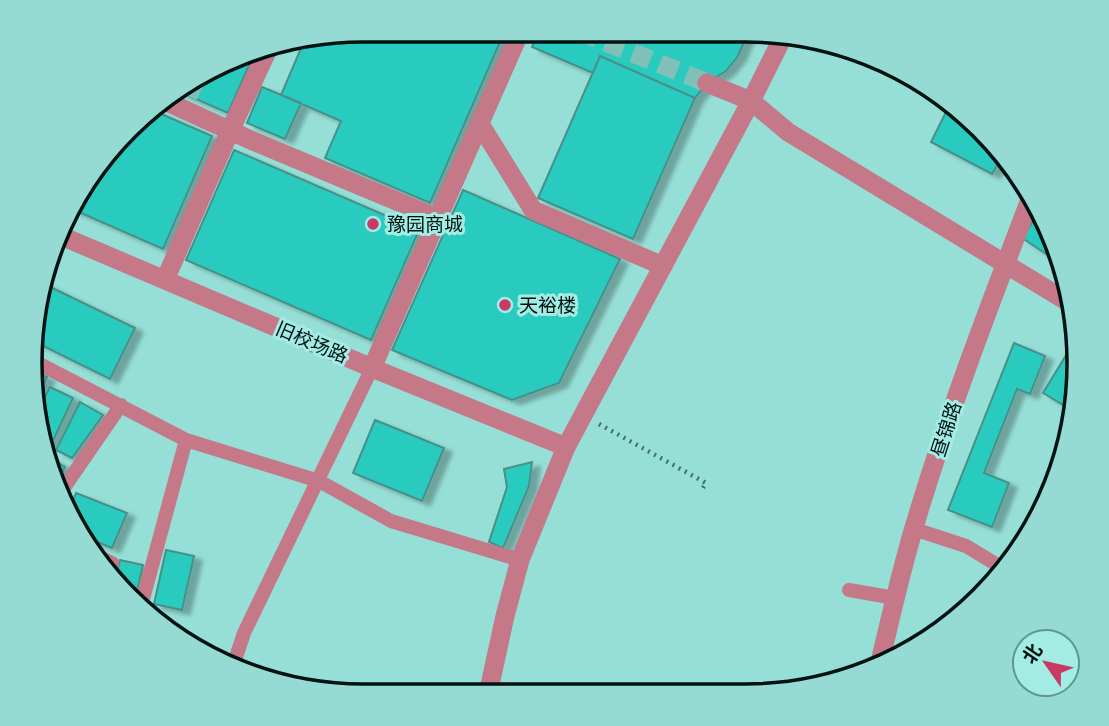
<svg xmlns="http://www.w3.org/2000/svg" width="1109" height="726" font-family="'DejaVu Sans','Noto Sans SC',sans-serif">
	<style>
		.building { fill: #2ccbbf; stroke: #478f88; stroke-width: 2; filter: url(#shadow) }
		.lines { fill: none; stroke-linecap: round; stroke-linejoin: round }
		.pedestrian-tunnel { stroke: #80c0b9; stroke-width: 19; stroke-dasharray: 19 10; stroke-linecap: butt }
		.path { stroke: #45716c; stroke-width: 4.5; stroke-dasharray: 2 5; stroke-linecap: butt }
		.service { stroke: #c57887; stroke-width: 14 }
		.pedestrian { stroke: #c57887; stroke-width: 19 }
		.minor { stroke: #c57887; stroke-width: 19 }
		.poi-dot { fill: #c83a64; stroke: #a3ece4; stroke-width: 2.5 }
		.labels { text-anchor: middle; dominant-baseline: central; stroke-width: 6; stroke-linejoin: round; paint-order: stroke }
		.poi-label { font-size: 19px; fill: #001311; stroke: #a3ece4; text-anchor: start }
		.street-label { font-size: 19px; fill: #001311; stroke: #a3ece4 }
		.rim { fill: none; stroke: #001311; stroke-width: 3.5 }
	</style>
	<defs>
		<filter id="shadow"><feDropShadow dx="8" dy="4.5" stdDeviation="2" flood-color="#0004"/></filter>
	</defs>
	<rect width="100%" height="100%" fill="#96dfd7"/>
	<path class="building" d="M363,30L491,31L503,35L430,203L325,158L341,121L281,95L305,39Z
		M539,31L748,32L738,56L726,71L707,83L695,98L600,56L593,73L532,47Z
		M245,53L253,56L228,113L180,92L185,83Z
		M600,56L695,98L633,239L538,198Z
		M262,87L301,103L285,139L247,123Z
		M951,102L965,112L1001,158L992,174L931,142Z
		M152,110L212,136L163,249L72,209L99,160Z
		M234,150L419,230L371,340L186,260Z
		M463,190L620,259L559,383L512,400L392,350Z
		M1040,210L1045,215L1057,261L1022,238Z
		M42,283L135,328L110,379L31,340Z
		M1014,343L1045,356L1030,394L1017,389L984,473L1009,483L992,527L948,510Z
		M1068,352L1076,357L1070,409L1043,393Z
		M33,371L47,377L36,399Z
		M50,387L73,398L51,445L40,440L37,413Z
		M80,402L103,415L72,458L56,450Z
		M375,420L444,448L422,501L353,473Z
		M44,455L65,467L56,483Z
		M532,462L529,486L503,548L489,542L507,487L504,469Z
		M76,493L127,513L112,548L80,535L69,511Z
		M166,550L194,556L182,610L154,604Z
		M120,560L143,565L134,603L115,581Z"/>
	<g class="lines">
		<path class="pedestrian-tunnel" d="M579,31L707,83
			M188,96L197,77"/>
		<path class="path" d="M599,424L706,483L701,491"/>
		<path class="service" d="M32,360L186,440L319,481L391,521L520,560
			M61,492L121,405
			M914,529L966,546L1004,569
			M89,552L112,563L110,575
			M849,590L895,598
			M140,610L186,440
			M232,669L244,633L372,368"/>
		<path class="pedestrian" d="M707,83L751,101
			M163,100L253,141L437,218
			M480,124L533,210L663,266
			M59,235L372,368L566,447
			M165,280L230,131L270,45
			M372,368L516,41L514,31"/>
		<path class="minor" d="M751,101L788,132L1068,302
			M879,666C890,620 900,575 913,531C946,418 989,307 1031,197
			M488,694L505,616L520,560L566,447L751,101L785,33"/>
	</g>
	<g class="poi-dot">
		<circle cx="373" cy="224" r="7"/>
		<circle cx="505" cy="305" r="7"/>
	</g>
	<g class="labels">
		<g class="poi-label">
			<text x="387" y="224">豫园商城</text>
			<text x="519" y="305">天裕楼</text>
		</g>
		<g class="street-label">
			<text transform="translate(312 342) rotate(23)">旧校场路</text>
			<text transform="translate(946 429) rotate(-72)">昼锦路</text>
		</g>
	</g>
	<path d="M0 0H1109V726H0ZM363 42H746A321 321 0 0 1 1067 363V363A321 321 0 0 1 746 684H363A321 321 0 0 1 42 363V363A321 321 0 0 1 363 42Z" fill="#96dbd3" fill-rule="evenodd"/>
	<path class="rim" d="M363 42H746A321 321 0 0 1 1067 363V363A321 321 0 0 1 746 684H363A321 321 0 0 1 42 363V363A321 321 0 0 1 363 42Z"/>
	<g transform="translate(1046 663) rotate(304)"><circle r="33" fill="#a3ece4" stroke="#629590" stroke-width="2"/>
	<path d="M0-5L12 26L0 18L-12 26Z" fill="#c83a64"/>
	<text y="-10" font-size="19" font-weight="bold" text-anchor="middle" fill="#001311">北</text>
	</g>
</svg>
